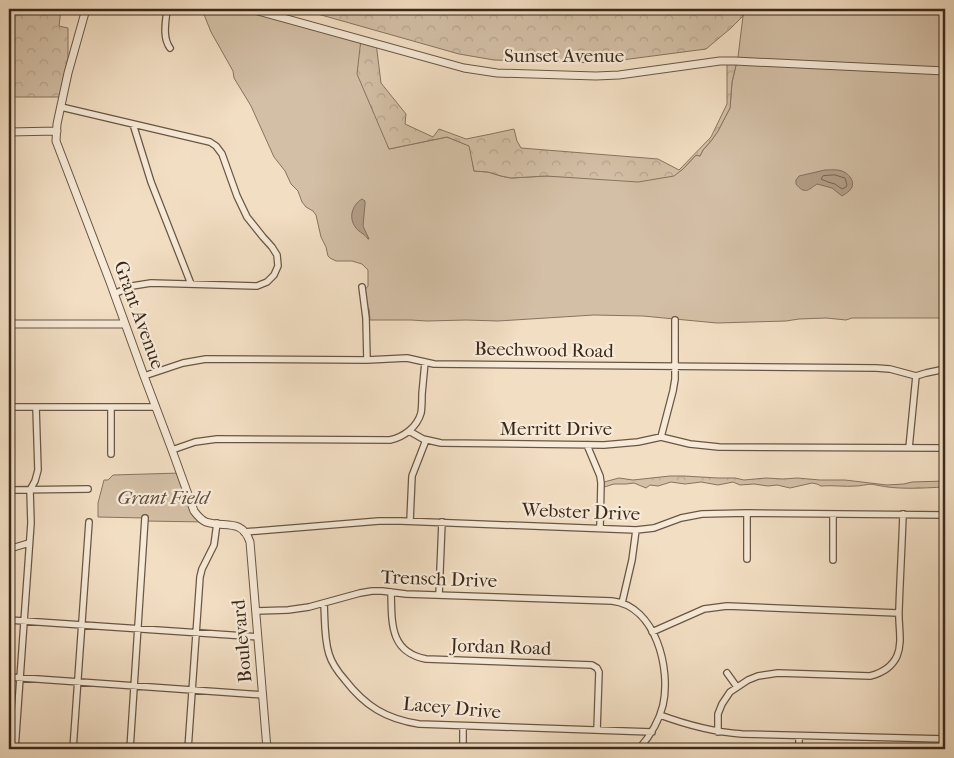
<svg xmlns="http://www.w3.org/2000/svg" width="954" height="758" font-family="'IM FELL French Canon',serif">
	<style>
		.green { fill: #d3bfa6; stroke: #877460 }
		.forest { fill: url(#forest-crowns); stroke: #877460 }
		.water { fill: #b4a08a; stroke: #84705d }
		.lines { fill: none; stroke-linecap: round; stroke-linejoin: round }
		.shore { stroke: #786452; stroke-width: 1 }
		.minor-casing { stroke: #695644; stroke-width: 8 }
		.tertiary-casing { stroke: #695644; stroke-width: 9 }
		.minor { stroke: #f7ead8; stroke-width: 5.5 }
		.tertiary { stroke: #f7ead8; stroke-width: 7 }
		.labels { text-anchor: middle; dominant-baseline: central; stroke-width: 4.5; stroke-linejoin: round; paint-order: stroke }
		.street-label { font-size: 19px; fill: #3b281a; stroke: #f7ead8 }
		.park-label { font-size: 19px; font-style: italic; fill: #614e3d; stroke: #f7ead8 }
	</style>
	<defs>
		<pattern id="forest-crowns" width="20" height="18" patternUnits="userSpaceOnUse" patternTransform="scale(1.25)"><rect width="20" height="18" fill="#d3bfa6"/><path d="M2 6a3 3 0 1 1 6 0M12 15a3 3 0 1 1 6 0" fill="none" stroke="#b6a48e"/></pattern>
	</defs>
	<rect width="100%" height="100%" fill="#f2dec3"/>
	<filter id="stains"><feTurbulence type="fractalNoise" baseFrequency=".004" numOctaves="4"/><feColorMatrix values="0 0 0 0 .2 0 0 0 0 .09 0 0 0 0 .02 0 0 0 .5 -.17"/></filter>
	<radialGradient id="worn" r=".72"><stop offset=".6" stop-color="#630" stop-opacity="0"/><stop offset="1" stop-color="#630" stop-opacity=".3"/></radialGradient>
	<path class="green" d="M204,9H251L361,39V50L389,149L447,137L470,146L474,171L488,172L501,176L511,178L546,176L664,177L674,175L683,169L696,155L700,156L703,150L711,141L718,131L730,108L732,82L738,57L743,16L746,9H945V318H852L846,320L826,318L799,319L786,321L717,323L643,316L594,315L498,321L466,320L427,321L411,320H370L369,309L364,303L363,292L368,286V270L362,264L352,261H336L330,258L328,256L326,247L321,237L316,215L313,211L306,207L302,202L298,191L291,184L285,171L274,157L251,106L234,78L233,71L211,32L203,12Z
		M180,473L192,506L206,522L145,521V518L98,517V503L104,480H108L113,475Z"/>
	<path class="forest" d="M9,9H61L59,26L68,28V73L63,97H9Z
		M300,9H746L743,16L731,28L706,49L599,63L494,60L459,54Z
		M361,39L376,43L381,83L406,114L405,124L433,137L439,129L466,139L491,134L514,129L517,141L521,148L658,159L679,170L711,137L727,104V61H735L738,57L732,82L730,108L718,131L711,141L703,150L700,156L696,155L683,169L674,176L638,182L546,176L511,178L501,176L488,172L474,171L469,146L447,137L389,149L357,74Z
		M670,476H684L718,478H735L744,480L766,478L783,479L797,478L820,480H845L887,485L904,484L912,482L945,481V487C922,488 898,490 876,485C869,483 863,486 856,486C845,487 833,485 821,486L817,484L812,483L790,488L777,485L768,486L754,484L740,485L733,482L718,485L701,482L685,484L671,482L658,486L650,485L646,488L634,483L626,484H614L601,488V480L604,482L619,478L633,480Z"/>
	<path class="water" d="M825,170C831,170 836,169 842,171C850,174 857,184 849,191C847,193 845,194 842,196L832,188L817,184C808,190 805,195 796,184V180L799,176Z
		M362,199L365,201V204L363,226L369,239H368C364,233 360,233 356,228C348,218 352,205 362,199Z"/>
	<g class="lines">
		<path class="shore" d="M835,175L845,178L847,185L846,187L842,189L835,184L828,182L821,179L823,176Z"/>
		<defs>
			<path id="minor" d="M167,9C166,21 162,37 170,48
				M61,107L210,142L216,146L222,154L237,196L247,217L263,237L272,247L277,255L278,266L274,275L267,282L257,286L151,283L132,286L114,294
				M133,124L151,182L191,284
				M362,287L366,318L367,360
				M144,376L183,363L206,359L367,360L407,358L434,364L876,368L890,369L916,376L926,373L945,369
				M9,407H156
				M111,407V454
				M409,431L423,439L441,443L604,445L638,442L661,437L690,444L719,447L945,448
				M661,437L673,391L675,379V320
				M587,445L600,476L601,483L600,528
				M909,448L916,376
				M172,450L195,442L217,439L390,440C404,437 417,427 421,413C422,407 422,400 422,394C423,383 424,373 425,362
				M9,490L88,489
				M833,514V560
				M410,521L412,476L426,440
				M244,532L379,521H401L636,530L654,528L681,518L702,514L747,513L945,515
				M9,549L29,543
				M747,559V513
				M391,592C392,622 389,652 426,659L592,665L597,668L599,672L597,730
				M439,595L442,522
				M622,603L632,560L636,530
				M324,604C325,620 324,638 329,654C332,664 338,672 345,680C365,706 386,719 419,724L652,732
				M256,611L288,610L309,607L360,593L372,591H382L406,594L612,601C656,606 671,669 663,705C659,722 650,736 639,749
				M9,620L258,637
				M652,632L704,609L727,606L898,613
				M727,673L737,687
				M9,677L263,695
				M660,715C687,725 713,732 742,734L945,739
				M718,732V714L722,704L730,692L748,680L758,676L778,673L870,676C882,673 892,667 897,656C903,642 898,625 899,610C900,578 902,546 903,514
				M15,749L31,523L30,490L35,481L38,470L36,407
				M73,749L89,522
				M130,749L145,518
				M188,749L200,577L202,569L214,545L217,523
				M463,749V726
				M799,749V736"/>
			<path id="tertiary" d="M86,9L68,73L57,124L56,141L110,282L144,376L172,450L194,511C197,515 201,520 206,522C225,528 242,518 250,542L267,749
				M251,9L464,68L497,73L596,76L619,75L720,61H735L945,71
				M9,132L57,131
				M9,324H125"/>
		</defs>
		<use href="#minor" class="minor-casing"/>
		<use href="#tertiary" class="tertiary-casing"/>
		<use href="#minor" class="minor"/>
		<use href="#tertiary" class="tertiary"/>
	</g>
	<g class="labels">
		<g class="street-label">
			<text x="564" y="56">Sunset Avenue</text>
			<text transform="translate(139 315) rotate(70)">Grant Avenue</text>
			<text transform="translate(544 350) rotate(1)">Beechwood Road</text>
			<text x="556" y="429">Merritt Drive</text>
			<text transform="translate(581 512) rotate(2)">Webster Drive</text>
			<text transform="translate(439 579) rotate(2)">Trensch Drive</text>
			<text transform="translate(242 641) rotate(-95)">Boulevard</text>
			<text transform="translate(501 647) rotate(2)">Jordan Road</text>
			<text transform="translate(452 708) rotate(5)">Lacey Drive</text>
		</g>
		<g class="park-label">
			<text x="163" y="498">Grant Field</text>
		</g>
	</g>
	<rect width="954" height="758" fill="none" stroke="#f2dec3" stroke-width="30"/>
	<rect x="10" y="10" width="934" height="738" fill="none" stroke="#3b281a" stroke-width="2.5"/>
	<rect x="15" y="15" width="924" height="728" fill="none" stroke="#3b281a"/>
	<rect width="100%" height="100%" filter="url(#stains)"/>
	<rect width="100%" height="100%" fill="url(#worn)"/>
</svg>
